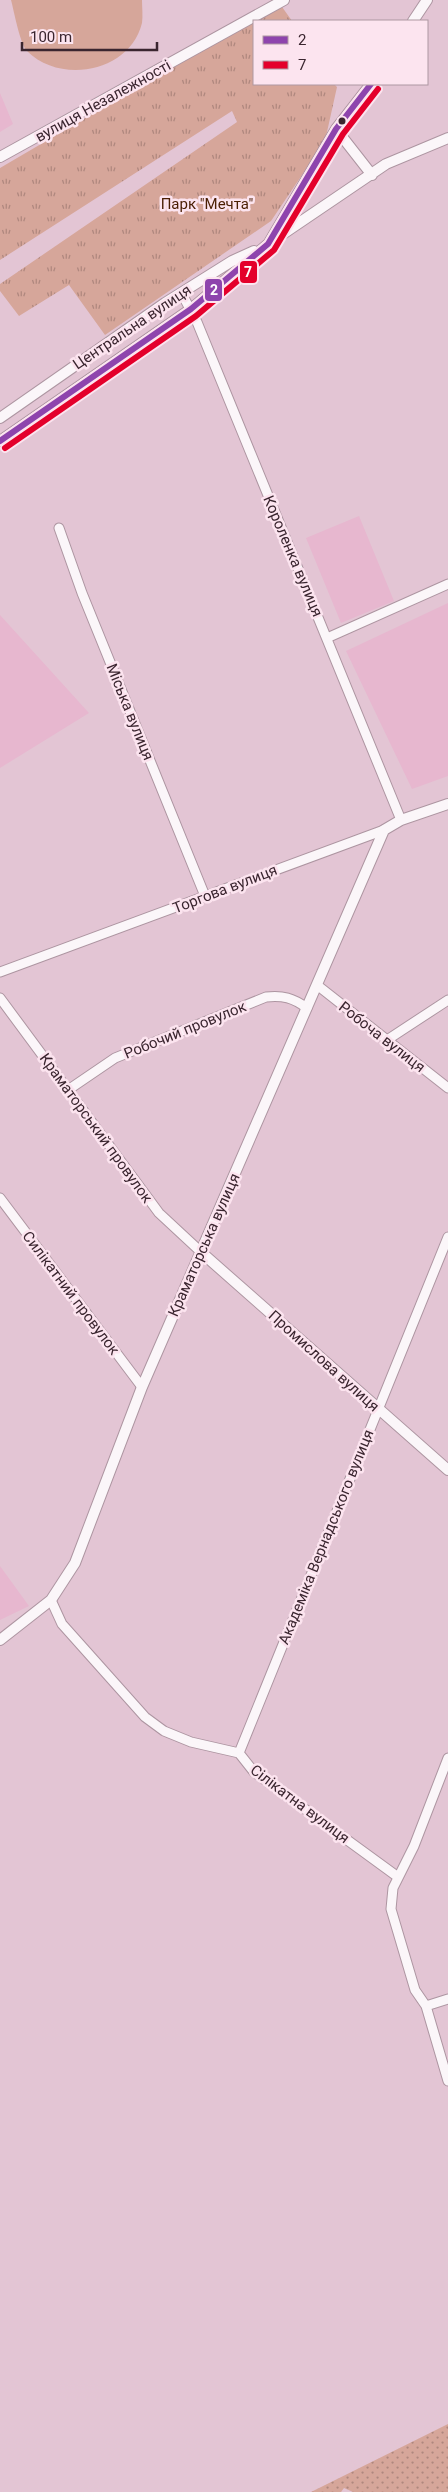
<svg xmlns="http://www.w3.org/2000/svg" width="448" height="2492" font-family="Roboto,sans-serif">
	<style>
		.built { fill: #e7b7cf }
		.grass { fill: url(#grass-dots) }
		.park { fill: url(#park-tufts) }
		.garden { fill: #d6a69a }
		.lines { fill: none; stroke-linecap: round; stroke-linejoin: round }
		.minor-casing { stroke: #ad95a1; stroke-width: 11 }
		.tertiary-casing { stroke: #ad95a1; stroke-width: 12 }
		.minor { stroke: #fbf6f9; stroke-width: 9 }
		.tertiary { stroke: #fbf6f9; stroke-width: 10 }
		.bus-1-casing { stroke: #fce4ef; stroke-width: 10 }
		.bus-2-casing { stroke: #fce4ef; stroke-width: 10 }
		.bus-1 { stroke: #8e44ad; stroke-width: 6 }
		.bus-2 { stroke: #e4002b; stroke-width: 6 }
		.bus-dot { fill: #3a252f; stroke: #fce4ef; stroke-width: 2 }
		.labels { text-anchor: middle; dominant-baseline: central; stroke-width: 5; stroke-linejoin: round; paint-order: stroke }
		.street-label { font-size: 15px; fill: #3a252f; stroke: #fce4ef }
		.park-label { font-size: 15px; fill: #4a1e03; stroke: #fce4ef }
		.line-badge { stroke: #fce4ef; stroke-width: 2 }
		.badge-label { font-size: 14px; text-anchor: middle; font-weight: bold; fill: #fff }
	</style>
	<defs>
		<pattern id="grass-dots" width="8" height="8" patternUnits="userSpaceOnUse" patternTransform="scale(1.25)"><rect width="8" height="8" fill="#d6a69a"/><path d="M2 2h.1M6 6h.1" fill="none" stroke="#af877e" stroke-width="1.8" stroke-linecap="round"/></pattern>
		<pattern id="park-tufts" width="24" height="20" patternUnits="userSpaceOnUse" patternTransform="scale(1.25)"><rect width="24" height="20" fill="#d6a69a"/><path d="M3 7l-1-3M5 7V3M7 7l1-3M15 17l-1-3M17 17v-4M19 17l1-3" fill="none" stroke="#af877e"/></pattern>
	</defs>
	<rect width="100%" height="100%" fill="#e3c5d4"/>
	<path class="built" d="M0,93L13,124L0,132Z
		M359,516L394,601L341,623L306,538Z
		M448,603V776L412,789L346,651Z
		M0,615L89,713L0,768Z
		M0,1566L29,1606L0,1620Z"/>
	<path class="grass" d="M448,2424V2492H353L344,2488L341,2492H311Z"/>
	<path class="park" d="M280,4L292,21H254V84H334L337,87L325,141L271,221L105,335L69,285L19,316L0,291V284L237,122L232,111L0,260V168Z"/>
	<path class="garden" d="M11,0H142C142,7 143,16 142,23C130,72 61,85 27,51C20,44 14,11 11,0Z"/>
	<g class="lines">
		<defs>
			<path id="minor" d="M182,294L197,322L401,820
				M59,528L82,593L205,896
				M327,638L448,584
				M0,972L384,830
				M317,985L448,1088
				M0,998L159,1213L201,1252
				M387,1040L448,1000
				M68,1090L115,1058L266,997C283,995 293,998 307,1008
				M0,1198L142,1387
				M51,1600L62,1624L145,1717L164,1731L191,1742L239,1753L254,1772L398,1877
				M239,1753L448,1237
				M448,1758L414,1846L393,1888L391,1909L415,1990L426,2006L448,2081
				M426,2006L448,1999"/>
			<path id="tertiary" d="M413,21L427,0
				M336,129L372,175
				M0,157L284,0
				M270,241L336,129L371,84
				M0,418L165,303L232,261L254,251
				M0,441L191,309L268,244L386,164L448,138
				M201,1252L448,1470
				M0,1640L51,1600L75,1563L142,1387L384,830L401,820L448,804"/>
		</defs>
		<use href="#minor" class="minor-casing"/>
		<use href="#tertiary" class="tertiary-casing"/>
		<use href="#minor" class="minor"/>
		<use href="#tertiary" class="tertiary"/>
		<defs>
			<path id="bus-1" d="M0,441L191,309L268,244L336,129L371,84"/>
			<path id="bus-2" d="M5,448L196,316L274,250L343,134L378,89"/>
		</defs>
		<use href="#bus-1" class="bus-1-casing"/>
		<use href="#bus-2" class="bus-2-casing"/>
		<use href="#bus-1" class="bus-1"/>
		<use href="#bus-2" class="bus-2"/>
	</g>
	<circle class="bus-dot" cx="342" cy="121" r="4.5"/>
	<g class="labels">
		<g class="street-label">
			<text transform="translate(103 101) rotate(-29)">вулиця Незалежності</text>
			<text transform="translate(132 327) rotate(-34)">Центральна вулиця</text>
			<text transform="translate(293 556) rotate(67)">Короленка вулиця</text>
			<text transform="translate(130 712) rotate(68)">Міська вулиця</text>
			<text transform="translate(225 889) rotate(-21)">Торгова вулиця</text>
			<text transform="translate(185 1030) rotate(-22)">Робочий провулок</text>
			<text transform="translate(382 1037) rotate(38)">Робоча вулиця</text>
			<text transform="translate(96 1128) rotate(54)">Краматорський провулок</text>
			<text transform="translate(204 1245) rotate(-66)">Краматорська вулиця</text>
			<text transform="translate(71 1293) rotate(53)">Силікатний провулок</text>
			<text transform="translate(324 1361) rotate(42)">Промислова вулиця</text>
			<text transform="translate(326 1537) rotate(-68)">Академіка Вернадського вулиця</text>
			<text transform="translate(300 1804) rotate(37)">Сілікатна вулиця</text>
		</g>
		<g class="park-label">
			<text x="207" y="204">Парк "Мечта"</text>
		</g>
	</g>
	<g class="line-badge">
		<rect x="239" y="260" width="19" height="24" rx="5" fill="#e4002b"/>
		<rect x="204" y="278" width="19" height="24" rx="5" fill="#8e44ad"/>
	</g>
	<g class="badge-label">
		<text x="248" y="277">7</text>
		<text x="214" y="295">2</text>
	</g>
	<rect x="253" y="20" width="175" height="65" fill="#fce4ef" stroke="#ae98a2"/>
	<rect x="263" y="36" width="25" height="8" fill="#8e44ad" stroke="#ae98a2"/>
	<text x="298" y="45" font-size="15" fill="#3a252f">2</text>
	<rect x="263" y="61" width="25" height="8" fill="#e4002b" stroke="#ae98a2"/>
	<text x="298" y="70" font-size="15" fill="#3a252f">7</text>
	<path d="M22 42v8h135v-8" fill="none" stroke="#3a252f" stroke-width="2.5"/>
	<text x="30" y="42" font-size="15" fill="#3a252f" stroke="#fce4ef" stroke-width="4" paint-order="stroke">100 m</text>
</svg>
